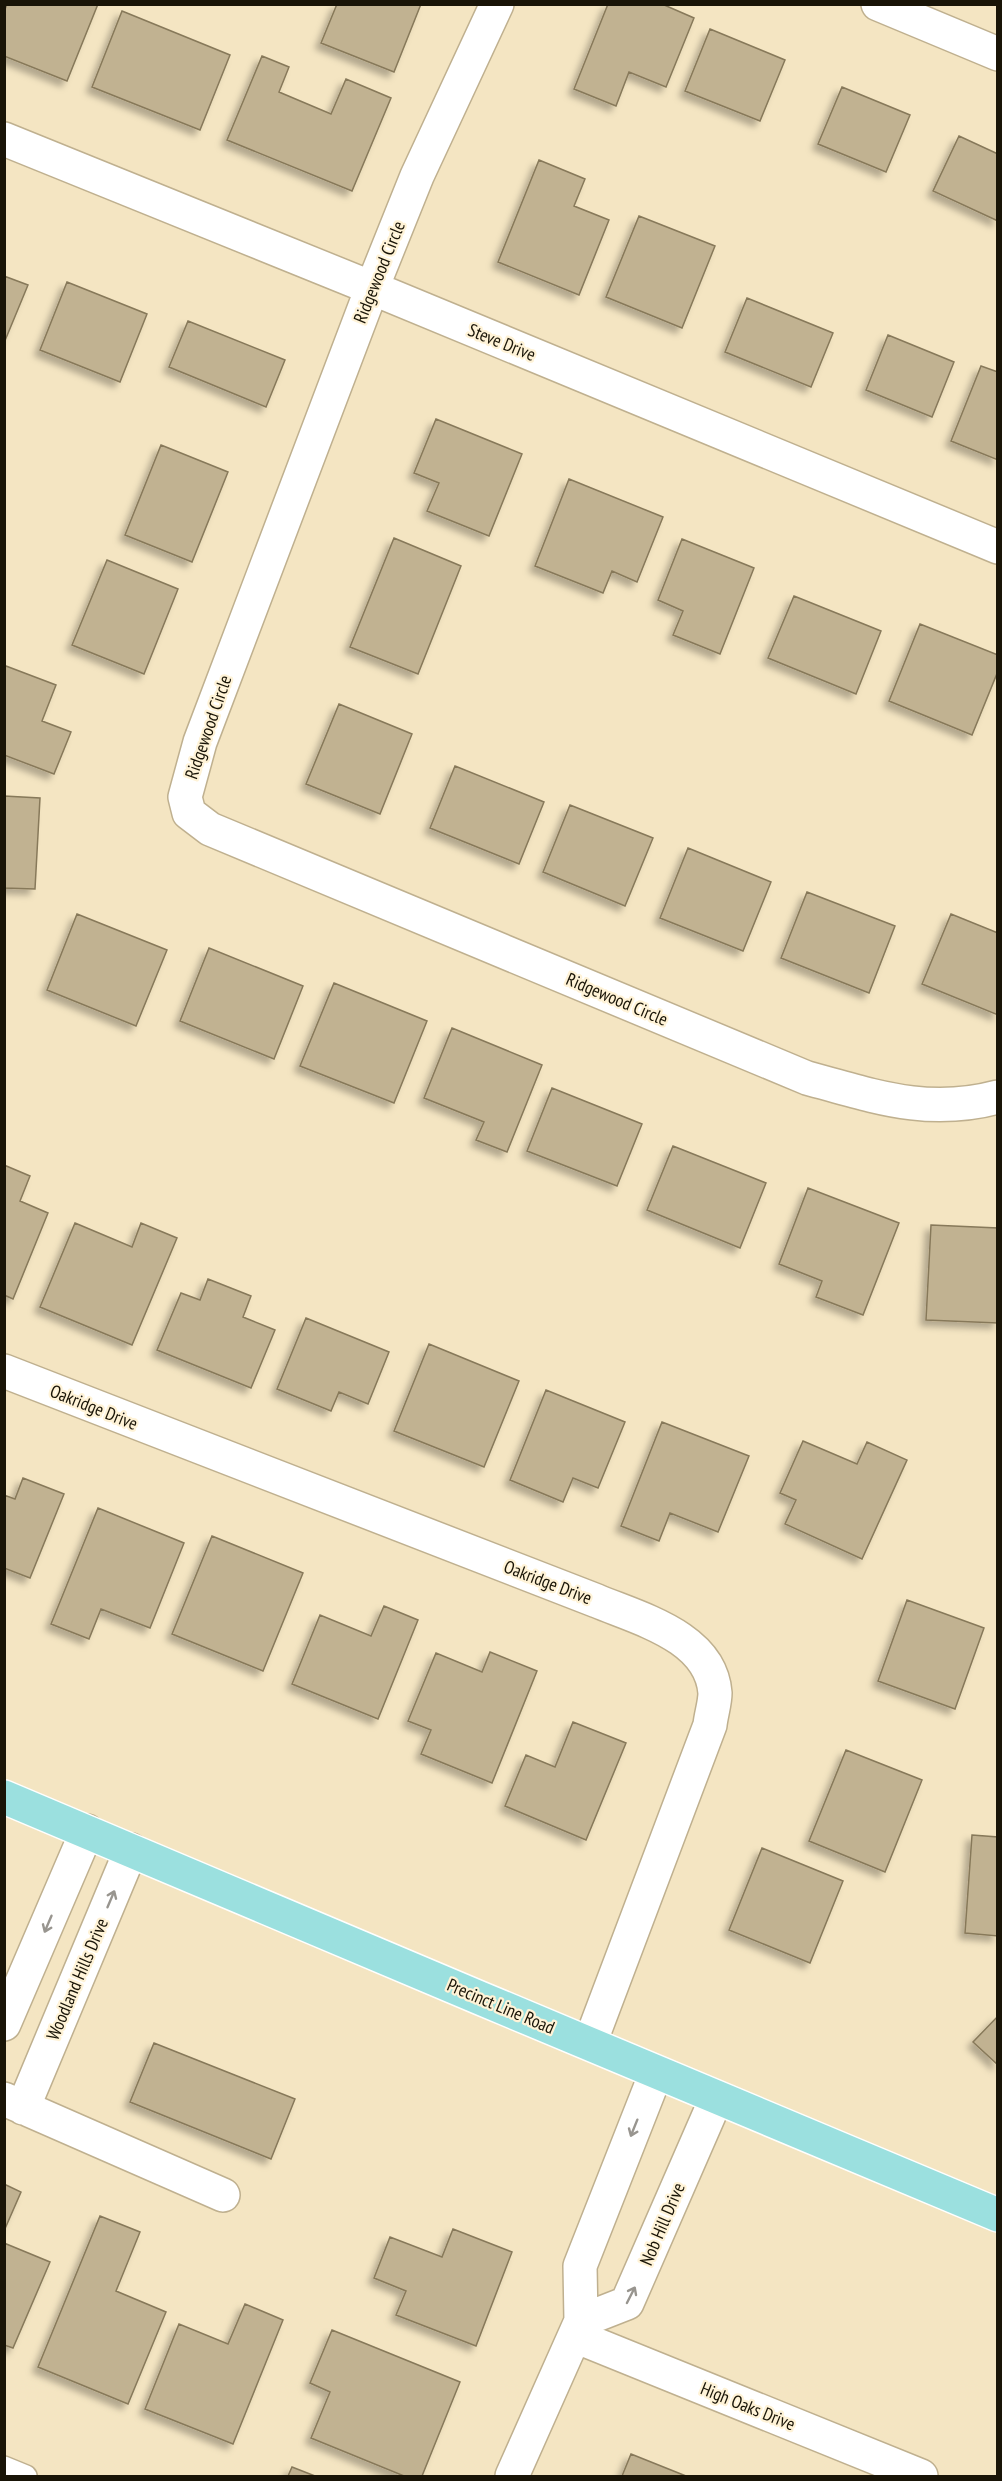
<svg xmlns="http://www.w3.org/2000/svg" width="1002" height="2481" font-family="'PT Sans Narrow',sans-serif">
	<style>
		.building { fill: #c1b291; stroke: #87795a; stroke-width: 1.5; filter: url(#shadow) }
		.lines { fill: none; stroke-linecap: round; stroke-linejoin: round }
		.lane-casing { stroke: #bfb08f; stroke-width: 24 }
		.street-casing { stroke: #bfb08f; stroke-width: 36 }
		.primary-casing { stroke: #fff; stroke-width: 36 }
		.lane { stroke: #fff; stroke-width: 21 }
		.street { stroke: #fff; stroke-width: 33 }
		.primary { stroke: #9be0df; stroke-width: 33 }
		.oneway { stroke: #98958f }
		.labels { text-anchor: middle; dominant-baseline: central; stroke-width: 4.5; stroke-linejoin: round; paint-order: stroke }
		.street-label { font-size: 18px; fill: #191407; stroke: #fff3d7 }
	</style>
	<defs>
		<filter id="shadow"><feDropShadow dx="-5.5" dy="5.5" stdDeviation="3" flood-color="#0004"/></filter>
	</defs>
	<rect width="100%" height="100%" fill="#f4e5c2"/>
	<path class="building" d="M7,4H98L67,81L4,56V12Z
		M337,4H421L394,72L321,43Z
		M608,4H662L694,18L666,87L629,72L616,106L574,89Z
		M122,11L230,55L200,130L92,87Z
		M710,29L785,60L760,121L685,91Z
		M262,56L289,67L279,92L331,114L346,79L391,98L352,191L227,140Z
		M842,87L910,115L886,172L818,144Z
		M959,136L998,154V221L933,191Z
		M539,160L585,179L574,206L609,220L579,295L498,262Z
		M639,216L715,246L682,328L606,297Z
		M4,276L28,285L4,343Z
		M67,282L147,314L120,382L40,350Z
		M747,298L833,333L811,387L725,352Z
		M188,321L285,360L266,407L169,367Z
		M888,335L954,362L932,417L866,390Z
		M981,366L998,372V460L951,441Z
		M436,419L522,454L489,536L427,511L439,483L414,473Z
		M161,445L228,472L192,562L125,535Z
		M569,479L663,517L637,582L612,571L603,593L535,566Z
		M394,538L461,566L418,674L350,647Z
		M682,539L754,568L720,654L673,635L683,611L658,600Z
		M107,560L178,589L144,674L72,645Z
		M794,596L881,631L856,694L768,658Z
		M920,624L998,655V671L972,735L889,701Z
		M6,666L56,685L42,721L71,732L54,774L4,755V670Z
		M339,704L412,734L380,814L306,784Z
		M455,766L544,802L519,864L430,828Z
		M4,796L40,798L35,889L4,888Z
		M570,805L653,838L625,906L543,872Z
		M688,848L771,882L743,951L660,918Z
		M807,892L895,926L869,993L781,958Z
		M77,914L167,950L136,1026L47,990Z
		M951,914L998,933V1015L922,984Z
		M209,948L303,986L274,1059L180,1021Z
		M334,983L427,1021L394,1103L300,1066Z
		M452,1028L542,1065L507,1152L476,1140L484,1122L424,1098Z
		M552,1088L642,1124L617,1186L527,1151Z
		M673,1146L766,1183L740,1248L647,1210Z
		M4,1165L30,1176L20,1201L48,1213L13,1299L4,1295Z
		M808,1188L899,1223L863,1315L816,1297L822,1281L779,1264Z
		M75,1223L132,1247L141,1223L177,1238L132,1345L40,1307Z
		M931,1225L998,1228V1323L926,1320Z
		M208,1279L251,1296L243,1317L275,1330L251,1388L157,1350L181,1293L200,1300Z
		M306,1318L389,1352L368,1404L339,1392L331,1411L277,1389Z
		M429,1344L519,1381L484,1467L394,1431Z
		M546,1390L625,1422L598,1488L573,1478L563,1502L510,1480Z
		M662,1422L749,1456L718,1532L670,1513L659,1541L621,1526Z
		M803,1441L857,1464L867,1442L907,1460L862,1559L785,1524L796,1500L780,1493Z
		M23,1478L64,1494L30,1578L4,1568V1495L15,1499Z
		M98,1508L184,1543L150,1628L101,1609L89,1639L51,1624Z
		M212,1536L303,1573L263,1671L172,1634Z
		M907,1600L984,1628L955,1709L878,1681Z
		M384,1606L418,1620L378,1719L292,1684L320,1615L371,1636Z
		M490,1652L537,1671L492,1783L421,1754L431,1730L408,1721L436,1653L482,1672Z
		M573,1722L626,1743L586,1840L505,1806L526,1755L555,1767Z
		M846,1750L922,1780L885,1872L809,1841Z
		M972,1835L998,1837V1936L965,1933Z
		M762,1848L843,1881L810,1963L729,1930Z
		M998,2016V2065L973,2042Z
		M154,2043L295,2099L271,2159L130,2102Z
		M4,2184L21,2192L4,2231Z
		M100,2216L140,2232L116,2291L166,2312L128,2404L38,2367Z
		M453,2229L512,2252L476,2346L396,2315L406,2291L374,2278L390,2237L442,2257Z
		M4,2243L50,2262L13,2348L4,2345Z
		M245,2304L283,2320L233,2444L145,2409L179,2324L228,2344Z
		M332,2330L460,2382L422,2476H404L311,2438L330,2392L310,2383Z
		M631,2454L686,2476H622Z
		M292,2467L315,2476H288Z"/>
	<g class="lines">
		<defs>
			<path id="lane" d="M4,2467L26,2476"/>
			<path id="street" d="M497,4L417,176L372,288L200,742L185,797L189,813L210,829L807,1078C874,1096 927,1116 998,1097
				M878,4L998,54
				M4,139L372,288L998,547
				M4,1371L597,1601C640,1619 711,1637 715,1693C715,1703 711,1715 710,1725L590,2043
				M4,2024L87,1831
				M4,2099L223,2195
				M23,2108L131,1850
				M581,2321L627,2303L716,2099
				M575,2336L921,2476
				M512,2476L581,2321L580,2266L656,2073"/>
			<path id="primary" d="M4,1797C336,1936 665,2078 998,2215"/>
		</defs>
		<use href="#lane" class="lane-casing"/>
		<use href="#street" class="street-casing"/>
		<use href="#primary" class="primary-casing"/>
		<use href="#lane" class="lane"/>
		<use href="#street" class="street"/>
		<use href="#primary" class="primary"/>
	</g>
	<defs><path id="oneway-shaft" d="M-6 0H5M1.5-3L5.5 0L1.5 3" fill="none" stroke-width="1.6" stroke-linecap="round" stroke-linejoin="round" transform="scale(1.5)"/></defs>
	<g class="oneway">
		<use href="#oneway-shaft" transform="translate(111 1899) rotate(-67)"/>
		<use href="#oneway-shaft" transform="translate(48 1924) rotate(113)"/>
		<use href="#oneway-shaft" transform="translate(634 2128) rotate(112)"/>
		<use href="#oneway-shaft" transform="translate(631 2295) rotate(-63)"/>
	</g>
	<g class="labels">
		<g class="street-label">
			<text transform="translate(379 272) rotate(-68)">Ridgewood Circle</text>
			<text transform="translate(502 342) rotate(22)">Steve Drive</text>
			<text transform="translate(208 727) rotate(-71)">Ridgewood Circle</text>
			<text transform="translate(617 999) rotate(23)">Ridgewood Circle</text>
			<text transform="translate(94 1407) rotate(22)">Oakridge Drive</text>
			<text transform="translate(548 1582) rotate(21)">Oakridge Drive</text>
			<text transform="translate(77 1979) rotate(-67)">Woodland Hills Drive</text>
			<text transform="translate(501 2006) rotate(23)">Precinct Line Road</text>
			<text transform="translate(662 2224) rotate(-67)">Nob Hill Drive</text>
			<text transform="translate(748 2406) rotate(22)">High Oaks Drive</text>
		</g>
	</g>
	<rect width="1002" height="2481" fill="none" stroke="#191407" stroke-width="12"/>
</svg>
